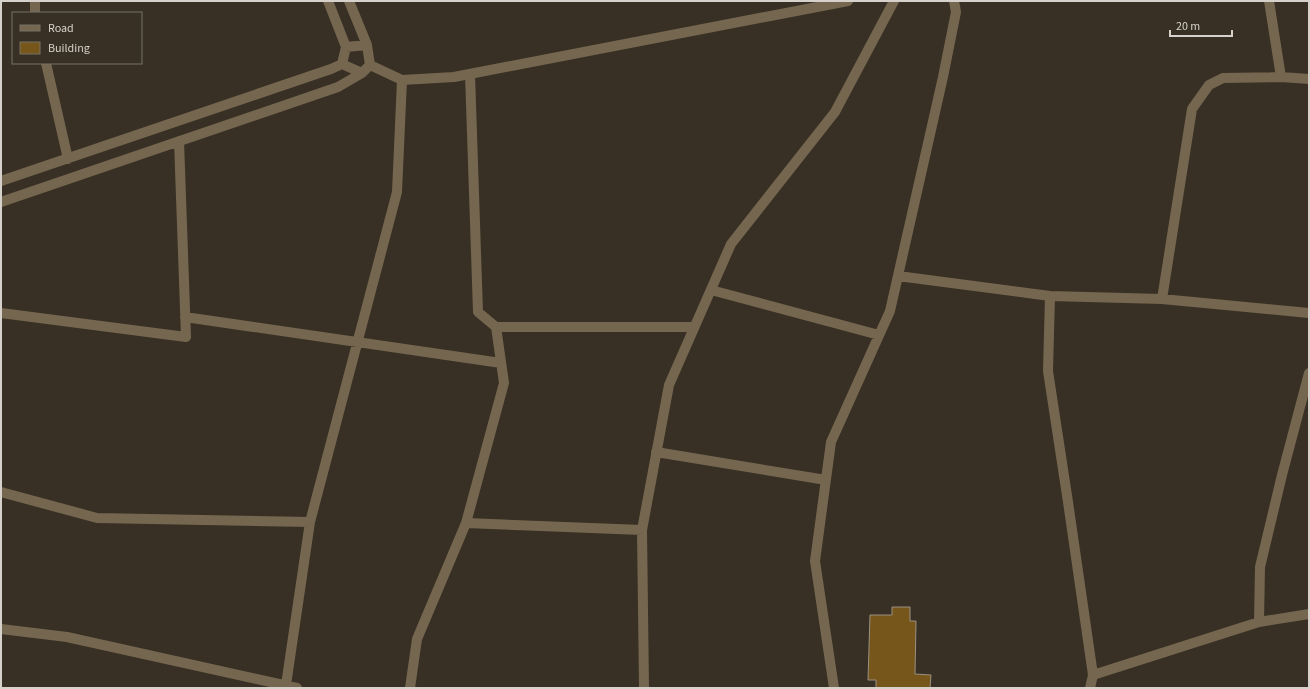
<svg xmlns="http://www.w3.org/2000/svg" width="1310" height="689" font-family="'Source Sans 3',sans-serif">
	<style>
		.building { fill: #76561a; stroke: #9a9182 }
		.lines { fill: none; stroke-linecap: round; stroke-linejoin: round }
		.minor { stroke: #75664f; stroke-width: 10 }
	</style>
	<rect width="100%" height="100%" fill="#383024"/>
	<path class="building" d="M892,607H910V621H916L915,674L931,675L930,688H876V680H868L870,615H892Z"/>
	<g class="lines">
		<path class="minor" d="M35,1V13
			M328,1L346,47L342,64L362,73L370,65L367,45L346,47
			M349,1L367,45
			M1269,1L1281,77L1309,79
			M46,63L68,159
			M470,74L478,312L496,327
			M402,80L454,77L848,1
			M1,181L331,69L342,64
			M1,202L338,87L362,73
			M898,276L1050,296L1162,299L1309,313
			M711,290L879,335
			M1050,296L1048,371L1068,502L1093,675
			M1162,299L1192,109L1209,85L1223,78L1281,77
			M1,313L186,337L179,141
			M185,317L501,363
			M656,452L826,480
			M1,492L97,518L310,522
			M466,523L642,530
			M1259,622L1260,567L1282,475L1309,373
			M1,629L67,637L297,688
			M286,685L310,522L397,192L402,80L370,65
			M410,688L417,639L466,523L504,383L496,327H694
			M644,688L642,530L669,385L731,244L835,112L894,1
			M834,688L815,561L831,442L890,311L943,77L956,12L954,1
			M1090,688L1093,675L1259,622L1309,614"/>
	</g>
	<rect width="1310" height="689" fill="none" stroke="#d6d1ca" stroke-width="4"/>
	<rect x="12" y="12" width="130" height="52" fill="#383024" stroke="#777066"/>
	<rect x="20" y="25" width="20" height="6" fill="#75664f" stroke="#777066"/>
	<text x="48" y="32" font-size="12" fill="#d6d1ca">Road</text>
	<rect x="20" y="42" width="20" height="12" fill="#76561a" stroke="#777066"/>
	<text x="48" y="52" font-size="12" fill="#d6d1ca">Building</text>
	<path d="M1170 30v6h62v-6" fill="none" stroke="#d6d1ca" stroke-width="2"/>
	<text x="1176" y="30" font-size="12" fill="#d6d1ca" stroke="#383024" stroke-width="3" paint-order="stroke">20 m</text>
</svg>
